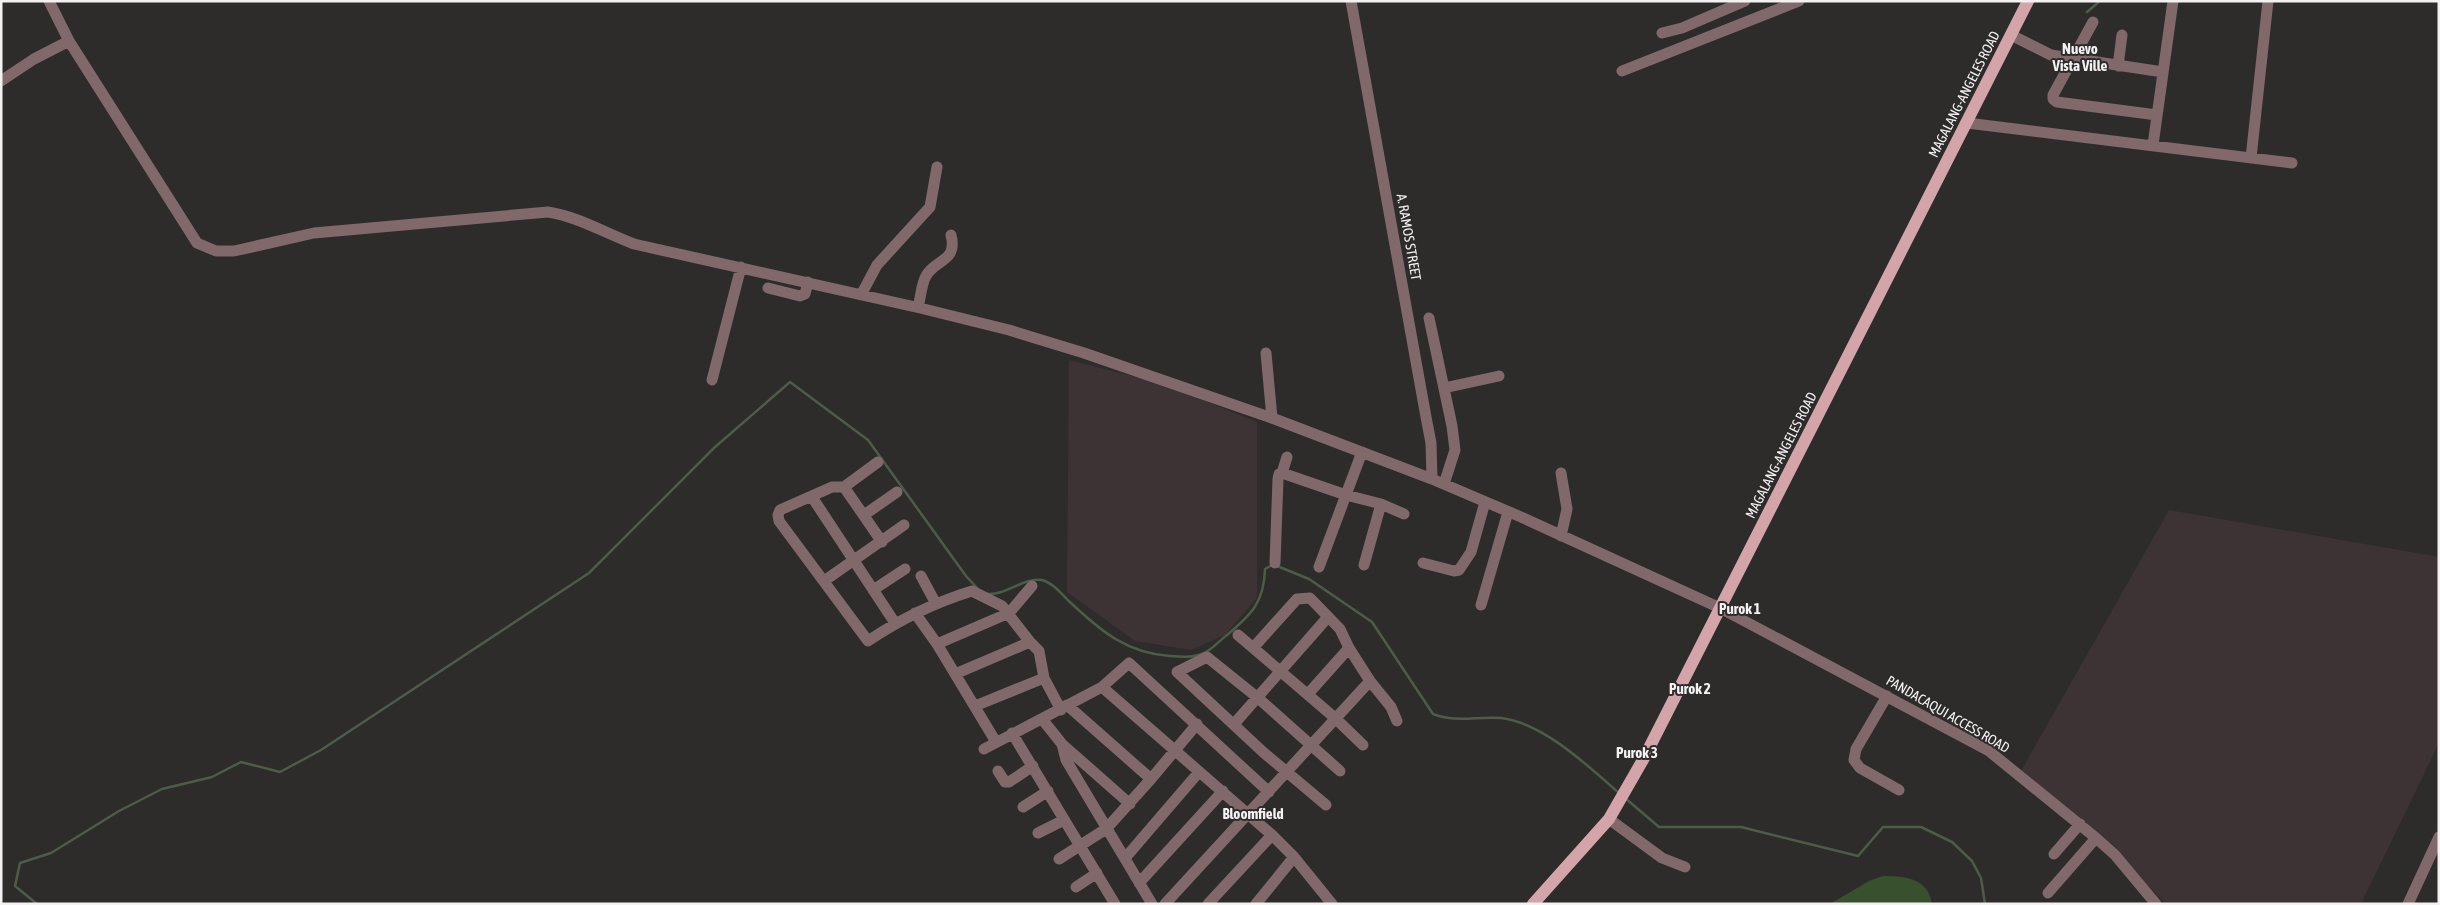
<svg xmlns="http://www.w3.org/2000/svg" width="2440" height="905" font-family="'Asap Condensed',sans-serif">
	<style>
		.built { fill: #3d3334 }
		.green { fill: #39502f }
		.lines { fill: none; stroke-linecap: round; stroke-linejoin: round }
		.stream { stroke: #4d5c49; stroke-width: 2.5 }
		.minor { stroke: #80686b; stroke-width: 11 }
		.major { stroke: #d4a4ab; stroke-width: 12 }
		.labels { text-anchor: middle; dominant-baseline: central; stroke-width: 4; stroke-linejoin: round; paint-order: stroke }
		.street-label { font-size: 14px; fill: #f4f1f2; stroke: #2e2b2b }
		.neighbourhood-label { font-size: 15px; font-weight: bold; fill: #f4f1f2; stroke: #2e2b2b }
	</style>
	<rect width="100%" height="100%" fill="#2e2b2b"/>
	<path class="built" d="M1069,360L1163,384L1257,422V598L1225,635L1191,650L1135,641L1067,592Z
		M2169,510L2439,557V743L2361,904H2166L2113,850L2021,771Z"/>
	<path class="green" d="M1883,876C1905,876 1928,878 1932,904H1830L1869,881Z"/>
	<g class="lines">
		<path class="stream" d="M2087,12L2100,1
			M1277,566L1309,579L1372,622L1433,714C1456,723 1477,716 1501,718C1543,723 1587,765 1619,793
			M988,594C1007,595 1024,577 1042,580C1054,583 1063,596 1072,604C1102,632 1127,653 1170,656C1181,657 1193,658 1204,653C1212,650 1220,640 1227,635C1252,614 1264,602 1265,569L1272,565
			M1625,798L1659,827H1741L1858,856L1883,827H1921L1952,842L1972,861L1981,878L1985,904
			M37,904L15,886L20,863L51,853L119,811L162,789L212,777L241,762L280,772L321,750L589,573L715,447L790,382L868,440L966,576L977,588"/>
		<path class="minor" d="M49,1L69,41L197,243L216,251H234L314,233L548,212C579,217 605,233 634,244L920,308L1009,330L1084,353L1272,418L1432,479L1521,517L1720,608L1989,751L2096,838L2115,855L2156,904
			M1351,1L1426,417L1431,443L1432,479
			M2093,22L2053,95V99L2057,102L2157,115
			M1662,33L1682,28L1745,1
			M2011,35L2051,55L2163,72
			M2118,66L2122,35
			M1622,71L1799,1
			M1,81L34,59L69,41
			M1967,123L2292,163
			M2153,145L2173,1
			M2251,158L2268,1
			M768,288L800,296L805,294L808,282
			M861,295L877,265L930,207L937,167
			M918,307C921,297 921,285 926,276C935,259 958,262 951,235
			M1429,318L1452,426L1455,450L1444,484
			M1266,353L1272,418
			M712,380L741,267
			M1444,388L1499,376
			M878,462L844,487H832L780,510L778,515L779,521L868,641C902,618 933,603 972,591L1002,606L1030,642L1039,651L1044,678L1061,710
			M1282,473L1287,457
			M1561,473L1567,509L1561,536
			M844,487L882,542
			M812,497L895,623
			M864,515L897,492
			M1275,563L1278,479L1279,474L1282,473L1346,495L1381,504L1404,514
			M1423,563L1454,571L1459,570L1471,552L1485,502
			M1364,565L1381,504
			M1319,567L1362,452
			M921,576L935,602
			M824,581L904,525
			M873,590L905,569
			M1481,605L1508,512
			M915,613L937,644L996,742
			M1238,635L1335,718L1363,745
			M937,644L1009,613L1032,586
			M1253,648L1297,599L1310,598L1340,629L1349,648L1370,681L1391,707L1397,721
			M955,674L1030,642
			M1102,687L1272,835L1294,857L1332,904
			M1308,694L1349,648
			M1887,696L1856,749L1854,760L1860,768L1899,790
			M1067,705L1151,779
			M975,706L1044,678
			M1042,719L1062,744L1130,804
			M1234,724L1328,617
			M1012,733L1115,904
			M1062,744L1066,760L1152,904
			M984,749L1102,687L1129,663L1269,792
			M998,771L1005,782H1009L1033,766
			M1326,805L1263,752L1177,672L1207,657L1258,698L1340,771
			M1023,807L1048,791
			M1609,819L1662,858L1685,867
			M1038,833L1064,820
			M2054,854L2080,824
			M1126,857L1199,772
			M1059,859L1106,829L1151,779L1197,724
			M1139,883L1223,791
			M1076,887L1097,873
			M2048,893L2096,838
			M1165,904L1370,681
			M1208,904L1272,835
			M1256,904L1294,857
			M2408,904L2439,837"/>
		<path class="major" d="M1533,904L1609,819L1644,758L2028,1"/>
	</g>
	<g class="labels">
		<g class="street-label">
			<text transform="translate(1964 94) rotate(-63)">MAGALANG-ANGELES ROAD</text>
			<text transform="translate(1409 237) rotate(80)">A. RAMOS STREET</text>
			<text transform="translate(1781 455) rotate(-63)">MAGALANG-ANGELES ROAD</text>
			<text transform="translate(1948 714) rotate(30)">PANDACAQUI ACCESS ROAD</text>
		</g>
		<g class="neighbourhood-label">
			<text x="2080" y="48">Nuevo<tspan x="2080" dy="17">Vista Ville</tspan></text>
			<text x="1740" y="608">Purok 1</text>
			<text x="1690" y="688">Purok 2</text>
			<text x="1637" y="752">Purok 3</text>
			<text x="1253" y="813">Bloomfield</text>
		</g>
	</g>
	<rect width="2440" height="905" fill="none" stroke="#f4f1f2" stroke-width="5"/>
</svg>
